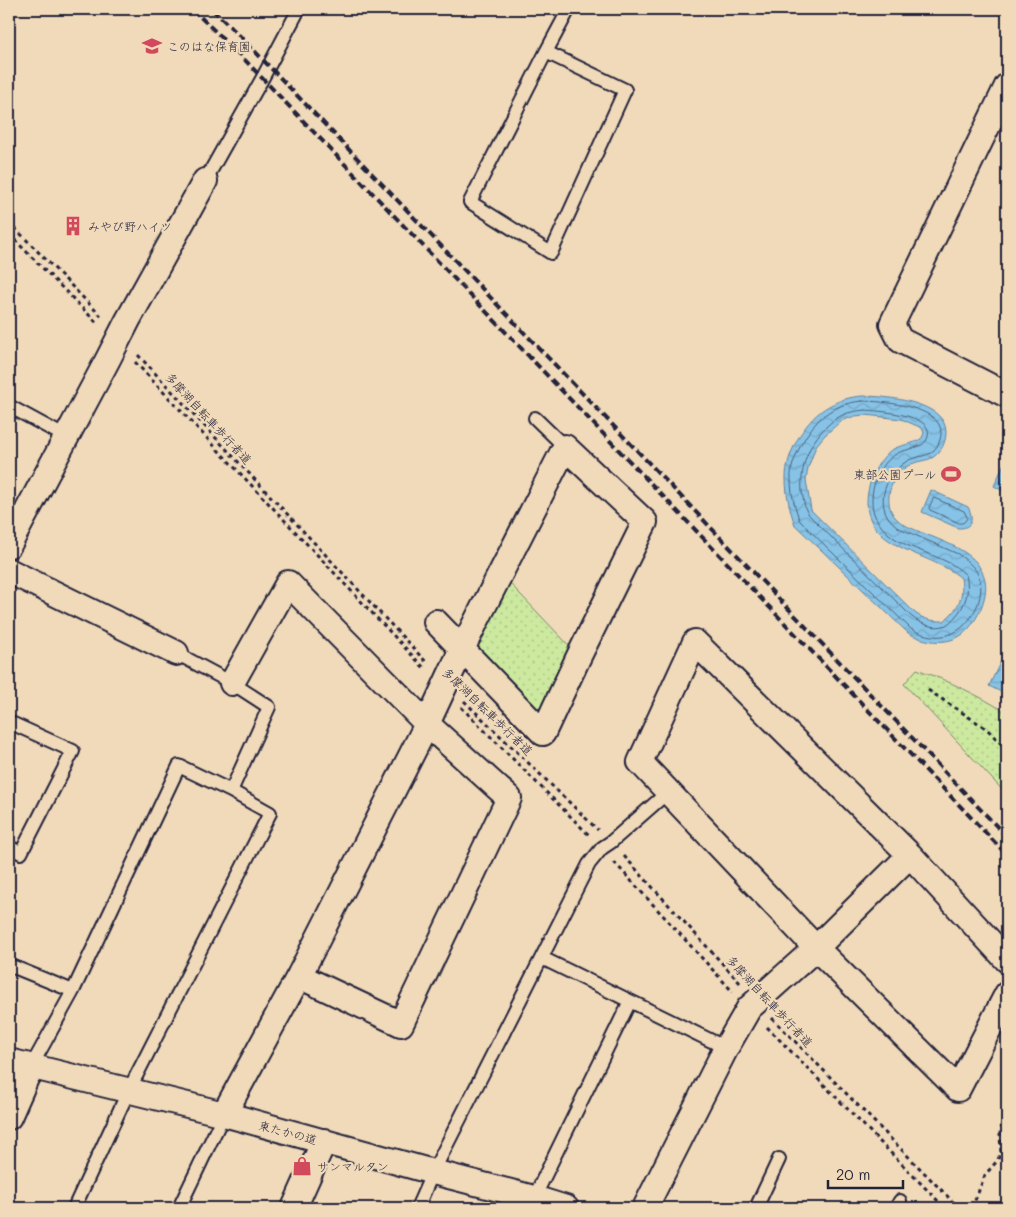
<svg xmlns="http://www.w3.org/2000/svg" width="1016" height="1217" font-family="Mali,'Klee One',sans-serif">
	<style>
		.park { fill: url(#park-dots); stroke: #77866d }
		.water { fill: url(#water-waves); stroke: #5f83a2; fill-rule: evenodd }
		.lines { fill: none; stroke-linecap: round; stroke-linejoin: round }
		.shore { stroke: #4a627f; stroke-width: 1 }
		.lane-casing { stroke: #22223b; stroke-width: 16 }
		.street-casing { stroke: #22223b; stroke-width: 28 }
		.path { stroke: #22223b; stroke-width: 3; stroke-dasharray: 4 4; stroke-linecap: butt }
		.lane { stroke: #f1daba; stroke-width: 12 }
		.street { stroke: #f1daba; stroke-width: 24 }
		.rail { stroke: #22223b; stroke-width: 4; stroke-dasharray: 8 4; stroke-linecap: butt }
		.labels { text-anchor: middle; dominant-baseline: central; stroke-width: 4.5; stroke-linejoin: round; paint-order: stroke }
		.poi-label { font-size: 12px; fill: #22223b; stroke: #f1daba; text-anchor: start }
		.street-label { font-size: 12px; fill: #22223b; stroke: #f1daba }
	</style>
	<defs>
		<pattern id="park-dots" width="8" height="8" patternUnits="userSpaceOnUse" patternTransform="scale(1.25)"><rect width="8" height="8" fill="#cce99f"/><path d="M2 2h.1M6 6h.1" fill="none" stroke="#afc88a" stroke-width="1.8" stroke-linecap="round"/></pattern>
		<pattern id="water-waves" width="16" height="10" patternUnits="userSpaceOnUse" patternTransform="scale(1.25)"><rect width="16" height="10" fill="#87c3e6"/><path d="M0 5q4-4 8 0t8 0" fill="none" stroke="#74a7c6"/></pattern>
	</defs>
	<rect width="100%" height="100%" fill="#f1daba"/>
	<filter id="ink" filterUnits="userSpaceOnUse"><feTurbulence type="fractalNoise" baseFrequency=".02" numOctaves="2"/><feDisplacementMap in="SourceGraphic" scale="10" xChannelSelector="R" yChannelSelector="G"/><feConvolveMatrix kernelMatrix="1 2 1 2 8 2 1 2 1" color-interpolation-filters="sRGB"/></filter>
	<g filter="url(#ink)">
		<path class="park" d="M501,574L579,656L543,733L462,649Z
			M917,669C948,681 979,695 1007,713V795L904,684Z"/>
		<path class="water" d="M862,396C884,396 946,401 946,432C946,440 943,448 938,453C932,460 925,460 917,462C902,466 891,480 889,495C888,509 892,516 903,524C925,536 961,544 977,563C980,568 984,574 985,580C989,597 976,624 963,634C947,646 924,642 908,633L795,525C790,511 786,495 786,479C785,454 806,418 829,406C839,400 850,397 862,396ZM865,415L901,419L922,428L924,433L922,438C913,445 900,444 890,451C879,460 872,474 869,487C854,549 928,550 961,578C964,597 959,608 944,621C932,621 925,620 915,613L811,510L806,480L808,468L816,446L824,436L841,421L855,416Z
			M1007,457V493L994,486Z
			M931,490L968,507C974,518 972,529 958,528L922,512Z
			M1007,648V695L989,686Z"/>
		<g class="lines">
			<path class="shore" d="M862,401C881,401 942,406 941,433C941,439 938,446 934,450C928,457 917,456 909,460C892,469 878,491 885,511C887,518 894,524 899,528L958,554C967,561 977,568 980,580C982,588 980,599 977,606C964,636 939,644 911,629L800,521C795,508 791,494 791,480C790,468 795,457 800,447C814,420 831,404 862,401Z
				M865,410C879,411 924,414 928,430C929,434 928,438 926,441C922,448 906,449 898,453C878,463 866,495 875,516C891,552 940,549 966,575C970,591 966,605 955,617C953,619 950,623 946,625C935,630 921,624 912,617L811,517C804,511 804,501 802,492C800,467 808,444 827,426C830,423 835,419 839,417C847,412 856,411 865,410Z
				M934,498L964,511L967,517C966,521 963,524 959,523L930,510L929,508Z"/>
			<defs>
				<path id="lane" d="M546,52L625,90L551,253L470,202L546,52L569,9
					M205,181L262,79L299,9
					M9,406L66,437
					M535,418L565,447
					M176,653L232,683L269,707L231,791
					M9,722L73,751L21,853L9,847
					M542,958L726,1048
					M9,965L73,991
					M31,1067L73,991L179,766L231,791L270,813L129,1090L74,1208
					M534,1198L630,1001
					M179,1208L224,1114
					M417,1208L433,1172L589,864L602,848L611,842L668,792
					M756,1208L779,1159
					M896,1208L900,1201"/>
				<path id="street" d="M1007,86L892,324L900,340L1007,395
					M9,545L107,361L128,320L205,181
					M9,571L176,653
					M232,683L288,583L427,724L509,798L401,1024L299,976
					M1007,960L910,855L695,642L640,762L816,948L958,1089L1007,994
					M9,1061L224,1114L433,1172L534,1198L566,1208
					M224,1114L299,976L427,724L462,649L565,447L645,522L579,656L543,733L436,622
					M9,1117L31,1067
					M294,1208L324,1141
					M645,1208L726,1048L749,1008L816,948L910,855"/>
			</defs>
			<use href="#lane" class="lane-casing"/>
			<use href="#street" class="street-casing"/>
			<path class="path" d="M9,222L103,318
				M9,234L99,325
				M138,355L428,664
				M135,362L426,670
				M928,690L987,729L1007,750
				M464,701L598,830
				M461,707L589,835
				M624,856L741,984
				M614,862L733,992
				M772,1018L959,1208
				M767,1027L945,1208
				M972,1208L985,1175L997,1161L1001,1153L1000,1133L1001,1128L1007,1115"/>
			<use href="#lane" class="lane"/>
			<use href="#street" class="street"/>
			<path class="rail" d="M192,9L241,56L1007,855
				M212,9L244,40L1007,837"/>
		</g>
	</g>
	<defs>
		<symbol id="school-bare" viewBox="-9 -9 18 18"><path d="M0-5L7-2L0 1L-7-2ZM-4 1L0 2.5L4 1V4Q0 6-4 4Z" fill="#d1495b" stroke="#f1daba" stroke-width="2.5" paint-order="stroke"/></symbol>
		<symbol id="building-bare" viewBox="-9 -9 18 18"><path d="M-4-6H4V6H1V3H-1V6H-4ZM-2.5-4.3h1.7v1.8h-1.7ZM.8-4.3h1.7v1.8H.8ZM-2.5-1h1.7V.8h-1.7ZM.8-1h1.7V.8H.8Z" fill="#d1495b" stroke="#f1daba" stroke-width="2.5" paint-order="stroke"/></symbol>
		<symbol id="stadium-bare" viewBox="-9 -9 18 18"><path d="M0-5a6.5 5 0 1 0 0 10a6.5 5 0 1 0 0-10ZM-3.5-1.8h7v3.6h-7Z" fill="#d1495b" stroke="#f1daba" stroke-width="2.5" paint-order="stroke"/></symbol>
		<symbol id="shop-bare" viewBox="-9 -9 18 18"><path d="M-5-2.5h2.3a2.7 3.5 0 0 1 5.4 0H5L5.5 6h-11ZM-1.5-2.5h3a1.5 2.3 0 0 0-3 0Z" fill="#d1495b" stroke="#f1daba" stroke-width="2.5" paint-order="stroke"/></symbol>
	</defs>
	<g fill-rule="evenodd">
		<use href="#school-bare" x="138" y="32" width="28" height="28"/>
		<use href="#building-bare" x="59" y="212" width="28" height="28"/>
		<use href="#stadium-bare" x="937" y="460" width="28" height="28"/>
		<use href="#shop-bare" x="288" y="1152" width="28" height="28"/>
	</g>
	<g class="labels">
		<g class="poi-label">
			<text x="167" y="46">このはな保育園</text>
			<text x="88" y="226">みやび野ハイツ</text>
			<text x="936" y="474" text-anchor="end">東部公園プール</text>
			<text x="317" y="1166">サンマルタン</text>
		</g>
		<g class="street-label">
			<text transform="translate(209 418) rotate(47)">多摩湖自転車歩行者道</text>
			<text transform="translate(488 711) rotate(44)">多摩湖自転車歩行者道</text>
			<text transform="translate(770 1001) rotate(47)">多摩湖自転車歩行者道</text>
			<text transform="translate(288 1132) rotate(15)">東たかの道</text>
		</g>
	</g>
	<rect width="1016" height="1217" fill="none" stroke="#f1daba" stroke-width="30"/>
	<rect x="15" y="15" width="986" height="1187" fill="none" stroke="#22223b" stroke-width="2" filter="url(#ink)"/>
	<path d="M828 1180v8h75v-8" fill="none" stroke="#22223b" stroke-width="2.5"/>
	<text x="836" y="1180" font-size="15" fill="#22223b" stroke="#f1daba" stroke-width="4" paint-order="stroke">20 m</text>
</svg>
